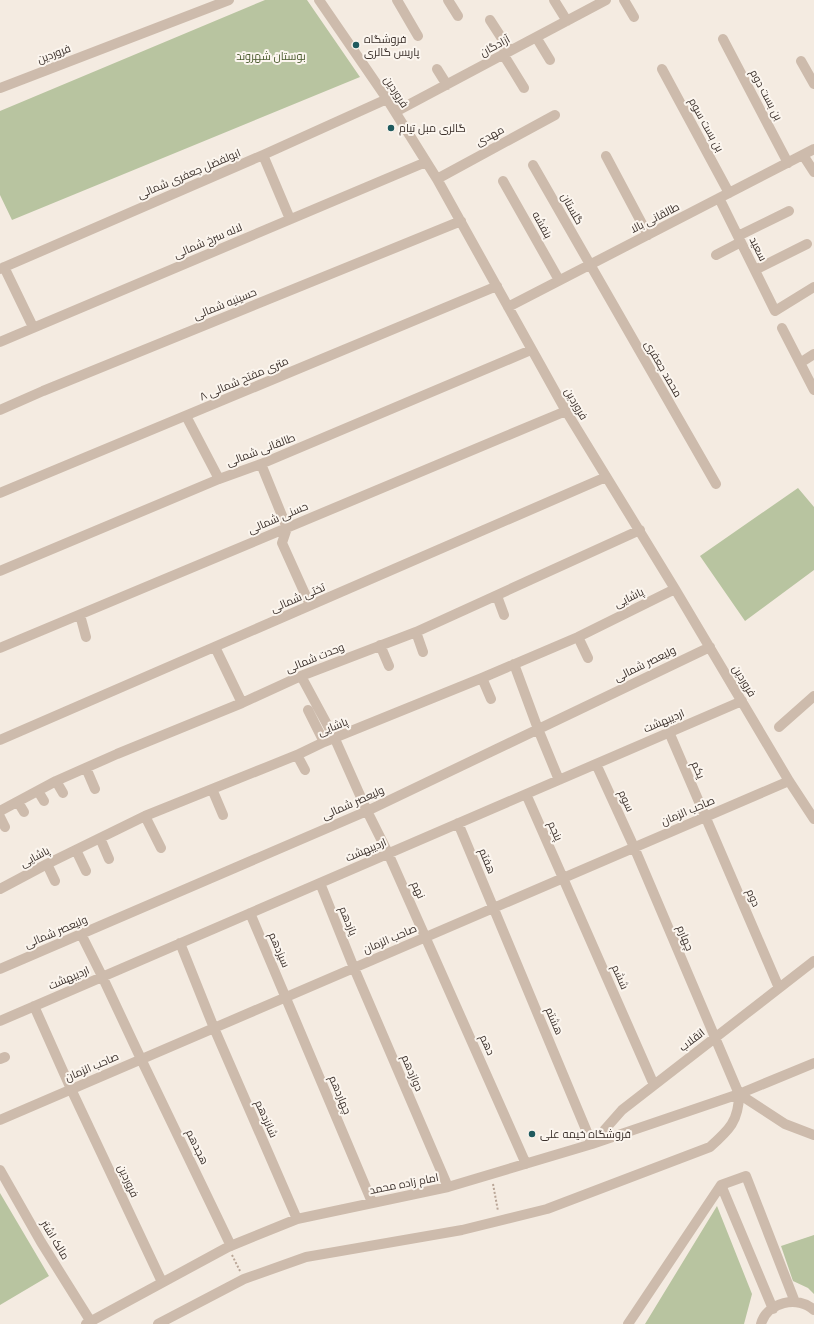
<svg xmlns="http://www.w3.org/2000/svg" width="814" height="1324" font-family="Raleway,Cairo,sans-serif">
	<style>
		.green { fill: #b8c4a0 }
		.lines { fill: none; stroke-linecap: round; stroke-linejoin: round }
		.path { stroke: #b9a596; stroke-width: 2; stroke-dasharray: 2 2; stroke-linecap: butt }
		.minor { stroke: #cdbbac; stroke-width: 10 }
		.poi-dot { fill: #1f5a5e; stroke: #fbf5ee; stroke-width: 1.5 }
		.labels { text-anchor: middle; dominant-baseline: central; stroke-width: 4; stroke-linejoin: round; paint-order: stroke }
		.poi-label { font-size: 11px; fill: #3b302b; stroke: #fbf5ee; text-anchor: start }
		.street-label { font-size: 11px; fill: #3b302b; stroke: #fbf5ee }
		.park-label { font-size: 11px; fill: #4a5a2e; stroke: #fbf5ee }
	</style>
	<rect width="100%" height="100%" fill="#f4ebe1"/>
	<path class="green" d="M265,0H307L360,77L12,220L0,195V111Z
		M798,488L814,507V570L745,621L700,556Z
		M0,1193L49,1276L0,1305Z
		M717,1206L752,1294L744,1324H645Z
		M814,1235V1294L808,1288L793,1281L781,1246Z"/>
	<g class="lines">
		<path class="path" d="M493,1184L498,1211
			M232,1255L240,1271"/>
		<path class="minor" d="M319,0L387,99L437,179L566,411L675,589L789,781L814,819
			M397,0L418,36
			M448,0L458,16
			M554,0L567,21
			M624,0L634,17
			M490,20L510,51
			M536,37L550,60
			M723,39L788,163
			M503,54L524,88
			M801,61L814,84
			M437,69L447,85
			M662,69L729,193
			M0,88L229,0
			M395,112L606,0
			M263,155L290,219
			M803,155L814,172
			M606,156L648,235
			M533,165L716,484
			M437,179L555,115
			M503,181L559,280
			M719,198L775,311L814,287
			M738,236L789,211
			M716,255L741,242
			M4,267L33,327
			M0,269L263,155L387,99
			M755,270L807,244
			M508,307L814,149
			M782,328L814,390
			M0,342L426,162
			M800,363L814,354
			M0,410L43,391L461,221
			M186,416L219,479
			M261,464L287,528L282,543L310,605
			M0,493L497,286
			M0,571L219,479L261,464L531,350
			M497,596L504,615
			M80,615L86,637
			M416,632L423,652
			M578,637L588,658
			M380,645L389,666
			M215,647L242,703
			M0,648L566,411
			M514,664L538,729L559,780
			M301,676L335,739L367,811L388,853L526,1164
			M482,678L491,699
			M308,710L324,742
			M779,727L814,696
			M669,732L779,988
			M0,740L606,477
			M297,755L305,770
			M86,768L95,789
			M56,781L63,793
			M212,789L223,815
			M38,791L44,801
			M526,794L654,1085
			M18,802L24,812
			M0,811L56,781L117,754L242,703L301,676L416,632L640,530
			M145,816L161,848
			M0,817L5,827
			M458,823L592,1144
			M100,838L109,859
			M76,850L86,871
			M47,864L55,881
			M320,883L354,968L448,1187
			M0,889L47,864L145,816L297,755L324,742L482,678L578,637L675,589
			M250,913L372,1202
			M81,934L102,976L141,1059L231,1246
			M180,943L214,1028L297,1219
			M0,969L367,811L710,647
			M34,1006L71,1089L162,1282
			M0,1021L742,701
			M0,1059L5,1057
			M739,1094L785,1124L814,1135
			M0,1120L789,781
			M592,1144L622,1110L814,961
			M0,1170L41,1242L91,1322
			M721,1185L773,1309
			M86,1324L228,1247L297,1219L448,1187L592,1144L739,1094L814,1063
			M158,1324L244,1279L306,1257L462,1230L547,1209L710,1147C729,1130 739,1121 739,1094L634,847L596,764
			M628,1324L721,1185L746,1176L795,1302
			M761,1324C767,1302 798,1295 814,1310"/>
	</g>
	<g class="poi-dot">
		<circle cx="356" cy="45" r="4"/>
		<circle cx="391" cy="128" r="4"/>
		<circle cx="532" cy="1134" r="4"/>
	</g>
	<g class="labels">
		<g class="poi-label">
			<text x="364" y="39">فروشگاه<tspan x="364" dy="13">پاریس گالری</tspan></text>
			<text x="399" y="128">گالری مبل تیام</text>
			<text x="540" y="1134">فروشگاه خیمه علی</text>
		</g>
		<g class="street-label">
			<text transform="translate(495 46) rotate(-28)">آزادگان</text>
			<text transform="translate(54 54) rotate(-21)">فروردین</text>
			<text transform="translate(396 92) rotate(57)">فروردین</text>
			<text transform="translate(766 95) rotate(62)">بن بست دوم</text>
			<text transform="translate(706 125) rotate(61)">بن بست سوم</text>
			<text transform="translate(490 136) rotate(-28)">مهدی</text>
			<text transform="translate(189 174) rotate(-23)">ابولفضل جعفری شمالی</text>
			<text transform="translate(572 209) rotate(61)">گلستان</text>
			<text transform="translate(655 218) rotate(-27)">طالقانی بالا</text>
			<text transform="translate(542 225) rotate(61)">بنفشه</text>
			<text transform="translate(208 241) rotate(-23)">لاله سرخ شمالی</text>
			<text transform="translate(758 249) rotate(64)">سعید</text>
			<text transform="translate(225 304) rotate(-22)">حسینیه شمالی</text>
			<text transform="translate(663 369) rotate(60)">محمد جعفری</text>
			<text transform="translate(244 379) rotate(-23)">۸ متری مفتح شمالی</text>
			<text transform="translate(576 404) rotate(60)">فروردین</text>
			<text transform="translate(261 450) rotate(-21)">طالقانی شمالی</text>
			<text transform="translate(278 518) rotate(-23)">حسنی شمالی</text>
			<text transform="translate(298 598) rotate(-23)">تختی شمالی</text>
			<text transform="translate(629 598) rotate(-26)">پاشایی</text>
			<text transform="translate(315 658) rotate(-22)">وحدت شمالی</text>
			<text transform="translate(645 664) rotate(-26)">ولیعصر شمالی</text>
			<text transform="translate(744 681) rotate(59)">فروردین</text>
			<text transform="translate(664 721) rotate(-23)">اردیبهشت</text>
			<text transform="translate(333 727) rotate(-22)">پاشایی</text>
			<text transform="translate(698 770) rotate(67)">یکم</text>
			<text transform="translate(626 801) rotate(66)">سوم</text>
			<text transform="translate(353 803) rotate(-24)">ولیعصر شمالی</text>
			<text transform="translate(688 811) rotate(-23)">صاحب الزمان</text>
			<text transform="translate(555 831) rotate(66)">پنجم</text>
			<text transform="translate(366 850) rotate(-23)">اردیبهشت</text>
			<text transform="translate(35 857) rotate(-28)">پاشایی</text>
			<text transform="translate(487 861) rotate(67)">هفتم</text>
			<text transform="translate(418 890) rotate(66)">نهم</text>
			<text transform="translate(753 898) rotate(67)">دوم</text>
			<text transform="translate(348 921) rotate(68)">یازدهم</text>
			<text transform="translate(56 932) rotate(-23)">ولیعصر شمالی</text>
			<text transform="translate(685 938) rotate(67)">چهارم</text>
			<text transform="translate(390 939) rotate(-23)">صاحب الزمان</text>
			<text transform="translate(279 950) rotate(67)">سیزدهم</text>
			<text transform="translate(620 977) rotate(66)">ششم</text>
			<text transform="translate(69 978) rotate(-23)">اردیبهشت</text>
			<text transform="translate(554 1021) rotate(67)">هشتم</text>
			<text transform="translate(692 1040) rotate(-38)">انقلاب</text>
			<text transform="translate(487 1045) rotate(66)">دهم</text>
			<text transform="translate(92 1067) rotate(-23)">صاحب الزمان</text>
			<text transform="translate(412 1073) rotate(67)">دوازدهم</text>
			<text transform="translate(340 1095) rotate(67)">چهاردهم</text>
			<text transform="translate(266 1119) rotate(66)">شانزدهم</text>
			<text transform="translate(197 1147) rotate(64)">هجدهم</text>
			<text transform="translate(128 1181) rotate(65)">فروردین</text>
			<text transform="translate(404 1184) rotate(-11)">امام زاده محمد</text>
			<text transform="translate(55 1240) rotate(59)">مالک اشتر</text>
		</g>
		<g class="park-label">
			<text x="271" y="56">بوستان شهروند</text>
		</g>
	</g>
</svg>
